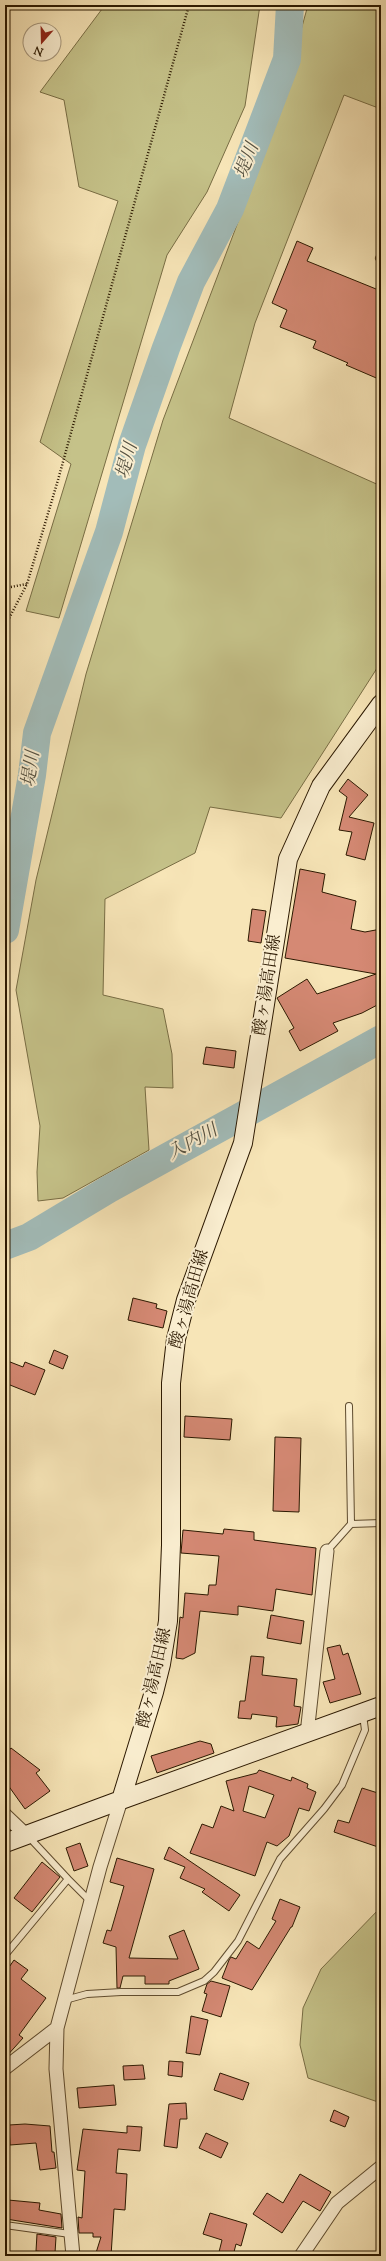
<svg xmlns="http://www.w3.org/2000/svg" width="386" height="2261" font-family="'Sorts Mill Goudy','Noto Serif JP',serif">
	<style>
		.green { fill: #c5c289; stroke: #786d44 }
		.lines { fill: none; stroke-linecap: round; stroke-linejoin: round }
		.river { stroke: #a2bcb9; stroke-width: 28 }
		.building { fill: #d58974; stroke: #2b1800; fill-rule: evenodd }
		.lane-casing { stroke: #5e4b2e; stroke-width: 8 }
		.street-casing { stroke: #5e4b2e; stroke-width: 15 }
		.secondary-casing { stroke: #2b1800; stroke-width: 20 }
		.path { stroke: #2b1800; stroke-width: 2.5; stroke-dasharray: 1 2; stroke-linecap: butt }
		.lane { stroke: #faeed0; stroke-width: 6 }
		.street { stroke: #faeed0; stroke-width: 13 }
		.secondary { stroke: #faeed0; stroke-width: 18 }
		.labels { text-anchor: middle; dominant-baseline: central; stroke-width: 4; stroke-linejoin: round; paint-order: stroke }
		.street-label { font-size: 17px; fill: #2b1800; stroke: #faeed0 }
		.water-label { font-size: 18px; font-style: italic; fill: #555141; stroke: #faeed0 }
	</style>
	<rect width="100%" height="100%" fill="#f7e5b7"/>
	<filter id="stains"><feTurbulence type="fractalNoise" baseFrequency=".005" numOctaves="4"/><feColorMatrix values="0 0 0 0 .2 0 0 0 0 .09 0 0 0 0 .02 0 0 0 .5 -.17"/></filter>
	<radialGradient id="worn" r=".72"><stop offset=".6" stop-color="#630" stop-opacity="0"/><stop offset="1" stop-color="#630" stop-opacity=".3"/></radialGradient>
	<path class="green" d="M105,5H260L245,106L207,192L167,255L59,618L26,611L71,464L40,442L118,201L79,187L64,100L40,92Z
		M308,5H381V109L344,95L255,323L229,418L381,486V662L281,818L210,807L195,853L105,899L103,995L163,1009L172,1054L173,1088L145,1087L149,1150L63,1198L38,1201L37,1172L40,1126L16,990L36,880L86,674L163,420L274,127Z
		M381,1907V2103L308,2078L300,2045L303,2008L321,1969Z"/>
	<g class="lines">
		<path class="river" d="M5,930L32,775L37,733L109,532L132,445L166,348L191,282L230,209L287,59L290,5
			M5,1246L29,1237L109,1189L381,1039"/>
	</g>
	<path class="building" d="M297,241L313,248L307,261L381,291V380L346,365L348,363L313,348L316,341L280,327L287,310L272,303Z
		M348,779L368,795L349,817L374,823L365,860L346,855L352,832L339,830L347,797L339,791Z
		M300,869L325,874L322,892L356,901L351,929L365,932L381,929V1003L362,1013L333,1023L338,1031L300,1051L289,1031L294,1028L277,998L307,979L317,994L376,974L285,958Z
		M252,909L266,911L261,943L248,941Z
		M206,1047L236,1051L234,1068L203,1064Z
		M133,1298L157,1304L156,1308L167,1311L163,1328L128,1320Z
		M54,1350L68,1356L63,1369L49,1363Z
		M5,1360L23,1367L25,1362L45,1370L35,1395L5,1383Z
		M185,1416L232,1419L230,1440L184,1437Z
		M275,1437L301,1438L299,1512L273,1511Z
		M224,1529L254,1532V1540L316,1548L312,1595L276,1589L273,1611L238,1606V1615L200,1611L195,1653L183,1659L176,1658L180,1617L183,1618L185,1593L208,1595L209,1585H216L219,1556L181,1553L183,1530L223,1534Z
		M271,1615L304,1621L301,1644L267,1638Z
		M340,1645L343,1655L348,1653L361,1694L330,1703L323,1682L335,1679L327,1648Z
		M251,1656L264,1657L262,1675L297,1679L294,1706L301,1707L298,1724L276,1727L277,1717L252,1714L251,1719L238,1718L240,1701H245Z
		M200,1741L211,1744L214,1753L157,1773L151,1756Z
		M11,1748L40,1770L36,1773L50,1791L25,1809L5,1781V1755Z
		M259,1770L291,1781L292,1777L308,1784L307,1788L316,1792L309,1811L299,1808L289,1836L277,1846L267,1842L255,1876L190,1853L202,1824L213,1828L221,1806L234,1811L226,1781L257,1773ZM249,1786L274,1795L265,1818L243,1811Z
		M362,1788L381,1794V1848L334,1832L338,1820L349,1823Z
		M80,1843L88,1866L74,1871L66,1848Z
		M169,1847L240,1895L229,1911L202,1892L205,1889L180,1878L185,1867L164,1859Z
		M117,1858L154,1869L129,1958L178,1959L169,1936L184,1930L199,1969L169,1981V1984H145V1976H123L120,1988H117L116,1947L103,1943L107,1930L111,1931L124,1886L110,1882Z
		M42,1862L60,1877L32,1912L14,1898Z
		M280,1899L300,1907L292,1927H291L252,1990L222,1978L229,1960L231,1957L236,1959L247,1941L259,1949L276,1921L272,1919Z
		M14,1960L28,1970L21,1979L46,1998L19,2035L23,2038L5,2058V1973Z
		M211,1981L230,1986L221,2017L202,2011L207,1994L204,1993L207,1984Z
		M191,2016L208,2020L200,2055L186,2053Z
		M169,2061L183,2062L182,2077L168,2075Z
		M143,2065L145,2079L124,2080L123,2066Z
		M220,2073L249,2083L243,2100L214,2090Z
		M114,2085L116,2105L79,2108L77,2088Z
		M186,2103L187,2119H180L177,2148L164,2146L169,2104Z
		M334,2110L349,2117L345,2127L330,2121Z
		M25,2124L50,2126L52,2152H54L56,2168L40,2170L36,2143L10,2145L9,2125Z
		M127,2126L142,2127L140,2151L118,2149L116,2173L127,2174L125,2210L114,2209L111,2256H95L101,2237H93V2233H79L78,2217L82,2218L85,2171L77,2170L83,2129L127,2133Z
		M206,2133L228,2143L221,2158L199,2148Z
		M300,2174L331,2192L320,2211L303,2201L282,2233L253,2214L267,2193L283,2203Z
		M8,2200L40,2203L39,2210L61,2214L62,2228L6,2219Z
		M210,2213L247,2224L241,2246L236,2244L233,2256H218L222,2240L203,2234Z
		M37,2234L56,2237L55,2253L36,2251Z"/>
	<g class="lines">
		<defs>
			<path id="lane" d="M379,258L381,259
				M349,1406L351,1524L381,1523
				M327,1551L351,1524
				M28,1836L68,1879
				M6,1954L68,1879L90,1901
				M65,2000L87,1994L121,1992H178L204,1981L214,1972L238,1941L280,1859L324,1809L342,1785L365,1730L363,1715
				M5,2225L70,2234"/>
			<path id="street" d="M307,1734L327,1551
				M5,1815L26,1835
				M5,2068L57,2028
				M73,2256L56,2069L57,2028L100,1867L121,1800
				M301,2256L337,2203L381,2167"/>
			<path id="secondary" d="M121,1800L381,1706
				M5,1843L121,1800L154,1692L161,1664L168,1621L171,1545V1383L176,1339L186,1300L243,1143L288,859L321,786L381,704"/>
		</defs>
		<use href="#lane" class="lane-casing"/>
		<use href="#street" class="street-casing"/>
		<use href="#secondary" class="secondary-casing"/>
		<path class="path" d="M5,588L27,584
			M5,626L27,584L58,480L189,5"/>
		<use href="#lane" class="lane"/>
		<use href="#street" class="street"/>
		<use href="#secondary" class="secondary"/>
	</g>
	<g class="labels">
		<g class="street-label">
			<text transform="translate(268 985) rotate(-81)">酸ヶ湯高田線</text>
			<text transform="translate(190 1299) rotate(-74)">酸ヶ湯高田線</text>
			<text transform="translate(155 1678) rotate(-77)">酸ヶ湯高田線</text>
		</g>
		<g class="water-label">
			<text transform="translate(248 161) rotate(-69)">堤川</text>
			<text transform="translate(128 461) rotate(-74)">堤川</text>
			<text transform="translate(32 769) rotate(-82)">堤川</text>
			<text transform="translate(193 1143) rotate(-29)">入内川</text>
		</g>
	</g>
	<rect width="386" height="2261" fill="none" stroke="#f7e5b7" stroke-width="20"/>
	<rect x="6" y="6" width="374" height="2249" fill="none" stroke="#2b1800" stroke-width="2"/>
	<rect x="10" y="10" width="366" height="2241" fill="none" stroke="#2b1800"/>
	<g transform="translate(42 42) rotate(200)"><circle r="19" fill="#faeed0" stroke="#a7987d"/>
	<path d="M0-3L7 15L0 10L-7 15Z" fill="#8f2418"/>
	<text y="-6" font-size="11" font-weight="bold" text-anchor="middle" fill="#2b1800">N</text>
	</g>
	<rect width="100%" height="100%" filter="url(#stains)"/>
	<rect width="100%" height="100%" fill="url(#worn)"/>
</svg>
